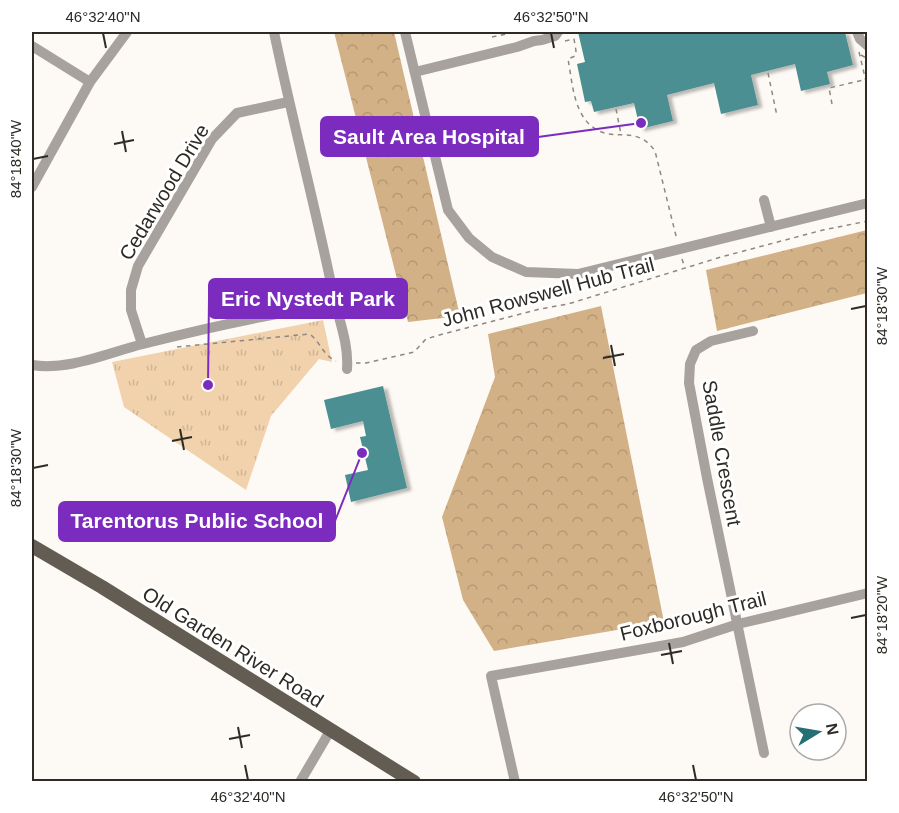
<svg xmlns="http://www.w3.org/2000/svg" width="899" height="813" font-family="Arial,sans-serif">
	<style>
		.forest { fill: url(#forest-crowns) }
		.park { fill: url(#park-tufts) }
		.building { fill: #4c8f92; filter: url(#shadow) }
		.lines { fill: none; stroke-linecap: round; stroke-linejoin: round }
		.path { stroke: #8c8883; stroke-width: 1.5; stroke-dasharray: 4.5 4.5; stroke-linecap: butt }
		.minor { stroke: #a7a29d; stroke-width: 10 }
		.major { stroke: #635c52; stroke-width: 14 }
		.ticks { fill: none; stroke: #2e2a25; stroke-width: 2 }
		.labels { text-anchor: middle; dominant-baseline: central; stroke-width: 6; stroke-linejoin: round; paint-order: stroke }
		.street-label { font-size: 20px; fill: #2e2a25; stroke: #fff }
		.leader { fill: none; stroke: #7b2cbf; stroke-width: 2 }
		.callout-dot { fill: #7b2cbf; stroke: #fff; stroke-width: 2 }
		.callout { fill: #7b2cbf; stroke: #7b2cbf; stroke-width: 2 }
		.callout-label { font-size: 21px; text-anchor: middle; font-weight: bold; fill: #fff }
		.neatline { fill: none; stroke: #2e2a25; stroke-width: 2 }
		.ticks-label { font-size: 15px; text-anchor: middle; fill: #2e2a25 }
	</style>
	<defs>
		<pattern id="forest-crowns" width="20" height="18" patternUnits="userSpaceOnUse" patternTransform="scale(1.5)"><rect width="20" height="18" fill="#d3b187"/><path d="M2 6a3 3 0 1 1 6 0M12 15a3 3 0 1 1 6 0" fill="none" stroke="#b59874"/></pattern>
		<pattern id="park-tufts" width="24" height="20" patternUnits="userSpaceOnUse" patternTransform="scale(1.5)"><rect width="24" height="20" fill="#f1d2ad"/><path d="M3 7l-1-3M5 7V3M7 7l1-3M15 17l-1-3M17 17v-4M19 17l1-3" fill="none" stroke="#cfb495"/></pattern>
		<filter id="shadow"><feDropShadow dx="4.5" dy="2.5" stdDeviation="1.5" flood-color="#0004"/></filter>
	</defs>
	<rect width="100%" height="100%" fill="#fdf9f4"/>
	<path class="forest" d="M334,32H394L460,316L408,322Z
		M867,230V293L717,331L706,270Z
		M601,306L664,622L494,651L463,600L442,517L495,377L488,334Z"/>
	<path class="park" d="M323,320L332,362L319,359L271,416L246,490L124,407L112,362Z"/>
	<path class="building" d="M578,32H845L853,65L827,72L830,84L801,91L795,64L751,75L758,105L721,114L714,83L667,95L673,121L640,129L634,103L594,112L591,101L585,102L577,64L585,62Z
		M383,386L407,488L351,502L345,475L368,470L360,437L366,436L363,421L331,429L324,400Z"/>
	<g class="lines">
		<path class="path" d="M492,37L516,32
			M565,41L574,39L576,51L575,56L568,59C572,80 573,108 589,124C612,146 635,122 655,151L677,240
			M859,52L868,90
			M861,55L868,59
			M768,73L777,116
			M832,104L829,88L864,80
			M616,109L621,134
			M682,259L685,268
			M177,347L309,334C319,339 322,355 336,361
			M356,363H366L414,352L426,339L443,334L540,309L568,304L721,257L823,230L868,221"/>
		<path class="minor" d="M274,32C292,119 315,205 333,293C338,318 349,343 347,369
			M405,32L448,210L469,238L492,257L526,272L578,274L868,203
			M857,32L860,39L868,46
			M32,46L90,82
			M415,72L517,47L534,41L542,40L555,36L558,32
			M32,187L90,82L127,32
			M764,200L771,227
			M753,331L711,341L696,350L690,364L689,383L707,478L764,753
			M142,344L131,310V290L138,266L212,139L237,113L288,102
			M32,365C68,371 107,353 143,344C206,328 270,314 335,304
			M300,782L330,731
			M515,782L491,676L683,642L738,624L868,593"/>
		<path class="major" d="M32,546L102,587L414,782"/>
	</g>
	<path class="ticks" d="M103,33L106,48M551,33L554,48M122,131L126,152M114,144L134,140M33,159L48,156M851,309L866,306M611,345L615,366M603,358L624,354M180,429L184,450M172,441L192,437M33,468L48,465M851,618L866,615M669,643L673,664M661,655L682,651M238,727L242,748M229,739L250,735M245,765L248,780M693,765L696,780"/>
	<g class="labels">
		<g class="street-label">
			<text transform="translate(164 192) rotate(-59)">Cedarwood Drive</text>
			<text transform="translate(548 292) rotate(-15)">John Rowswell Hub Trail</text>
			<text transform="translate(722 453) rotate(80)">Saddle Crescent</text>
			<text transform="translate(693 616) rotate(-14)">Foxborough Trail</text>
			<text transform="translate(233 647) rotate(32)">Old Garden River Road</text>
		</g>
	</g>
	<path class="leader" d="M641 123L538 137M208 385L209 298M362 453L335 521"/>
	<g class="callout-dot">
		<circle cx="641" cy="123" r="6"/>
		<circle cx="208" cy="385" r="6"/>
		<circle cx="362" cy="453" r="6"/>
	</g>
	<g class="callout">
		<rect x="321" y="117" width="217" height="39" rx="6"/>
		<rect x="209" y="279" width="198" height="39" rx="6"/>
		<rect x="59" y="502" width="276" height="39" rx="6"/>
	</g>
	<g class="callout-label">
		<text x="429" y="144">Sault Area Hospital</text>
		<text x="308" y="306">Eric Nystedt Park</text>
		<text x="197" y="528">Tarentorus Public School</text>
	</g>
	<rect width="899" height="813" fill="none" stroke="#ffffff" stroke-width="66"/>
	<g transform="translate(818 732) rotate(79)"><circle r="28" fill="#ffffff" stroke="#abaaa8" stroke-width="1.5"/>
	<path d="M0-4.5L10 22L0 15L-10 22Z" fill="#246f73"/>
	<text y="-9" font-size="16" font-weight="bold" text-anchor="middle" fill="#2e2a25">N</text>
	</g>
	<rect x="33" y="33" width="833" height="747" class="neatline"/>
	<g class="ticks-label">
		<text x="103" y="22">46°32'40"N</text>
		<text x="551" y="22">46°32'50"N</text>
		<text transform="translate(16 159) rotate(-90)" y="5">84°18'40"W</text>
		<text transform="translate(882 306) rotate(-90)" y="5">84°18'30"W</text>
		<text transform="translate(16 468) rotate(-90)" y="5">84°18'30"W</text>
		<text transform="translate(882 615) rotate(-90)" y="5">84°18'20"W</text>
		<text x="248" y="802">46°32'40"N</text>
		<text x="696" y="802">46°32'50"N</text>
	</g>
</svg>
